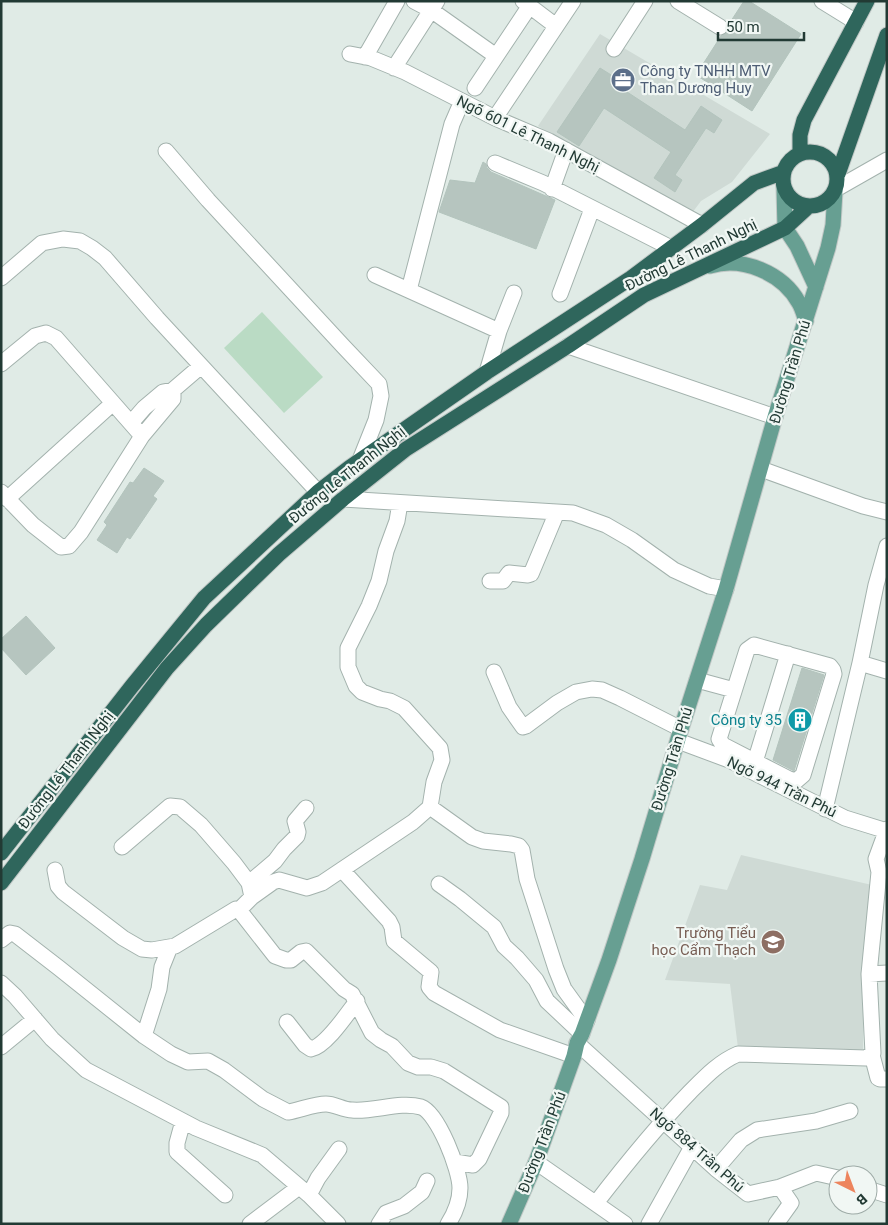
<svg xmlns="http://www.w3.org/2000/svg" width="888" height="1225" font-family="Roboto,sans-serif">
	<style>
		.built { fill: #cfdad5 }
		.garden { fill: #badbc4 }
		.building { fill: #b6c5bf; stroke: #b3c4bd }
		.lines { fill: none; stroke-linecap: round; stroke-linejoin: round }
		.minor-casing { stroke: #a3b2ad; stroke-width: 17 }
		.major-casing { stroke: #c1c8c6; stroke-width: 17 }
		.highway-casing { stroke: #c1c8c6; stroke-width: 17 }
		.minor { stroke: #fff; stroke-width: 15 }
		.major { stroke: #679f92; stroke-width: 15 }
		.highway { stroke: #2f665c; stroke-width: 15 }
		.labels { text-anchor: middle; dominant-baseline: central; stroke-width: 4.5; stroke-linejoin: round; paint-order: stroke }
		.service-label { font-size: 15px; fill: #4e5e75; stroke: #f1f7f4; text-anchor: start }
		.street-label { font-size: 15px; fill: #223a34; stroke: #f1f7f4 }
		.culture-label { font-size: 15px; fill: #0d838f; stroke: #f1f7f4; text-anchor: end }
		.education-label { font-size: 15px; fill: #785e54; stroke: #f1f7f4; text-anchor: end }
	</style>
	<rect width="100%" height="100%" fill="#e0ebe6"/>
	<path class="built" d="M600,34L770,134L732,182L701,201L692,213L584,156L538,126Z
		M741,855L872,885L863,972V1053L738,1048L730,984L665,980L700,885L727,890Z"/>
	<path class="garden" d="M262,312L323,377L284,413L224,348Z"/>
	<path class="building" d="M744,1H749L801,34L752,111L696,75L721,36L728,32L729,24Z
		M600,68L624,83L621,88L685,130L701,106L722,120L714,133L706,128L675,175L682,180L675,192L654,178L671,152L604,108L579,146L557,132Z
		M483,162L486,164L487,168L491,172L555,200L536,249L439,212L450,180L475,183Z
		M144,468L164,481L153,496L157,499L130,539L127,537L117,553L97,540L107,525L104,522L130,482L133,483Z
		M26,616L55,648L26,675L1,648V639Z
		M802,668L824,675L794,771L773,760Z"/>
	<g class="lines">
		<defs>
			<path id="minor" d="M414,1L431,10L496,56
				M523,1L556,26
				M678,1L720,27
				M822,1L856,22
				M614,49L645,1
				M350,54L371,58L405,72L495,118L549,141L702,225
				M365,57L397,1
				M394,68L437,1
				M475,88L529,7
				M495,118L573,1
				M166,151L208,200L343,346L379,384L381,396L376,420L360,460
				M495,163L543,183L671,248
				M552,189L566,150
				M836,189L887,160
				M375,275L499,331
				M1,278L42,243L63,239L80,241L92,248L105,258L157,318L318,492
				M409,290L452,124L462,101
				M560,294L592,209
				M568,346L775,417
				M1,364L35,336L46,333L56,338L142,436
				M487,372L499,331L514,293
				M131,423L144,408L163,392L173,390L201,366
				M761,469L863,506L887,512
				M1,492L33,525L61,547L69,546L81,532L142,436L173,399V390
				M7,499L113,403
				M343,499L573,513L606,525L632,540L674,570L709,586L726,589
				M400,503L397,521L386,551L379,581L369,606L348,648V667L356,686L362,692L380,699L390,701L404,708L440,748L442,760L434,782L430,807
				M490,581H503L509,573L528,575L531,574L557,512
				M754,645L830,666L833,670L834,674L803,775L796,781L789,779L723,745L719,739L747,650Z
				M860,663L887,671
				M494,672L509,707L523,727L526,726L557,703L576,692L592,689L602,690L620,698L681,729
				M697,680L734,690
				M678,741L729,760L845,818L887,831
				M755,762L788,654
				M825,809L860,663L876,585L887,546
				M122,847L170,806L180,807L201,825L234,863L249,883L252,897
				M55,870L58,886L63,892L123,938L142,949L152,950L175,946L236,909L239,910L252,897L273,882L279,880L307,888L322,883L413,822L430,807L472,837L483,841L511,844L519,846L522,850L527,879L556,969L564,989L587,1021
				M342,870L389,921L392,927L394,941L431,972L429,987L434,993L500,1030L574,1056
				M249,883L275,861L284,849L297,836L298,832L295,821L306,808
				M439,884L460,899L494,927L504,946L517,958L536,980L547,1001L582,1034
				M239,910L275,956L286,960H291L301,952L306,951L344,989L352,994L372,1033L381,1040L392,1046L408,1063L418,1067H431L444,1071L501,1107V1113L479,1159L473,1165L455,1162
				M1,940L10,933L15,934L59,968L144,1036L171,1054L188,1062L208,1061L224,1070L263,1099L288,1112C300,1110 314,1104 326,1104C335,1104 343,1110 352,1110C374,1112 400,1101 421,1107C438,1113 460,1170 460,1188C460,1200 455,1213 448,1224
				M869,974L887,973
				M1,983L15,996L52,1039L86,1070L196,1128L262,1155L309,1195L338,1224
				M287,1022L305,1045L311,1049C326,1046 347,1014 357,1001
				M144,1036L159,989L162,967L170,947
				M577,1043L716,1169L748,1194L780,1187L816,1173L838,1178
				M1,1047L35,1019
				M872,1055L878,1078L880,1079H887
				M183,1121L177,1143V1152L225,1195
				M536,1162L625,1224
				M716,1169L741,1140L757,1130L816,1121L850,1111
				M868,1189L887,1195
				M309,1195L318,1178L339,1149
				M596,1203C626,1164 656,1127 690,1092C705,1077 719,1062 738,1054L866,1058L873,1053L869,974L879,872L876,859L887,829
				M250,1224L299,1187
				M379,1224L386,1213L404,1206L422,1192L427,1181
				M649,1224L692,1147
				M776,1224L791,1203L780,1187"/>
			<path id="major" d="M784,188L785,228L797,246L816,287
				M710,266C742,256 783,273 799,303C802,308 804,315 806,321
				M509,1224L536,1162L574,1056L577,1043L582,1034L609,960L642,859L681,729L726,589L775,417L828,248L833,225L835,191"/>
			<path id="highway" d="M783 179a27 27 0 1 1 54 0a27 27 0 1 1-54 0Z
				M800,153V135L804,120L867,1
				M838,174L887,35
				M1,853L132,686L204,598L318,492L349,468L487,372L631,278L702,225L754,183L784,172
				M1,883L167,668L206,625L279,554L343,499L406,449L568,346L644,295L785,228L809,206"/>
		</defs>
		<use href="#minor" class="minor-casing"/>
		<use href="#major" class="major-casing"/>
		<use href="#highway" class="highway-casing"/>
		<use href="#minor" class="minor"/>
		<use href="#major" class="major"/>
		<use href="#highway" class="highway"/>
	</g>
	<defs>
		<symbol id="office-disc" viewBox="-11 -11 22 22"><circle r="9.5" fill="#5c6f8a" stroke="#f1f7f4"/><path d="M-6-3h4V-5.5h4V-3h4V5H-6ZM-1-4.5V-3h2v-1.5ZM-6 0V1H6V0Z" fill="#fff"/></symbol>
		<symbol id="building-disc" viewBox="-11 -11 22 22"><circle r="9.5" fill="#0f9aa8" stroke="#f1f7f4"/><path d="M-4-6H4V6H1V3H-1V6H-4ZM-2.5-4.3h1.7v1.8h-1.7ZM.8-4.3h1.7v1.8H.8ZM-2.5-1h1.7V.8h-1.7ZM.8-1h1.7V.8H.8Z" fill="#fff"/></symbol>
		<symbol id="school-disc" viewBox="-11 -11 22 22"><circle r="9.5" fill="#8d6e63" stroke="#f1f7f4"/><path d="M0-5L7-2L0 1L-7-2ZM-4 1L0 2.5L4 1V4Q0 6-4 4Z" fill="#fff"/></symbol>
	</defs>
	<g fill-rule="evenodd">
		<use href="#office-disc" x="609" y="66" width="28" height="28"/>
		<use href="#building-disc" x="786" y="706" width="28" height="28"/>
		<use href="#school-disc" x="759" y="928" width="28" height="28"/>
	</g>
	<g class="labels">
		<g class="service-label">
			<text x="640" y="71">Công ty TNHH MTV<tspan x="640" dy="17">Than Dương Huy</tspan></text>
		</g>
		<g class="street-label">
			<text transform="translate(528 134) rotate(26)">Ngõ 601 Lê Thanh Nghị</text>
			<text transform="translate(691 255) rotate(-26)">Đường Lê Thanh Nghị</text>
			<text transform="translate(790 372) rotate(-73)">Đường Trần Phú</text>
			<text transform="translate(347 475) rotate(-39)">Đường Lê Thanh Nghị</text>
			<text transform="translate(672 759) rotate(-73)">Đường Trần Phú</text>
			<text transform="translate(66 770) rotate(-52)">Đường Lê Thanh Nghị</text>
			<text transform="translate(782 787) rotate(26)">Ngõ 944 Trần Phú</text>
			<text transform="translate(542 1142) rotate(-69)">Đường Trần Phú</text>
			<text transform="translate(697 1150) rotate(41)">Ngõ 884 Trần Phú</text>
		</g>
		<g class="culture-label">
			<text x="782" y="720">Công ty 35</text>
		</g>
		<g class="education-label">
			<text x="756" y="933">Trường Tiểu<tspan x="756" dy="17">học Cẩm Thạch</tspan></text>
		</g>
	</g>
	<rect width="888" height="1225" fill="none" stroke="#223a34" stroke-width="5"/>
	<g transform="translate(853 1190) rotate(138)"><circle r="24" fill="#f1f7f4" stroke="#9eaba7"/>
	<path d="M0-4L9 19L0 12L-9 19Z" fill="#ed845d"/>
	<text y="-8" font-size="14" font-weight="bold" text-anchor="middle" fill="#223a34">B</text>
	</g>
	<path d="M718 32v8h86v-8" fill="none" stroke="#223a34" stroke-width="2.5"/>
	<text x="726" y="32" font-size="15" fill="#223a34" stroke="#f1f7f4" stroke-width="4" paint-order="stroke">50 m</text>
</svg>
